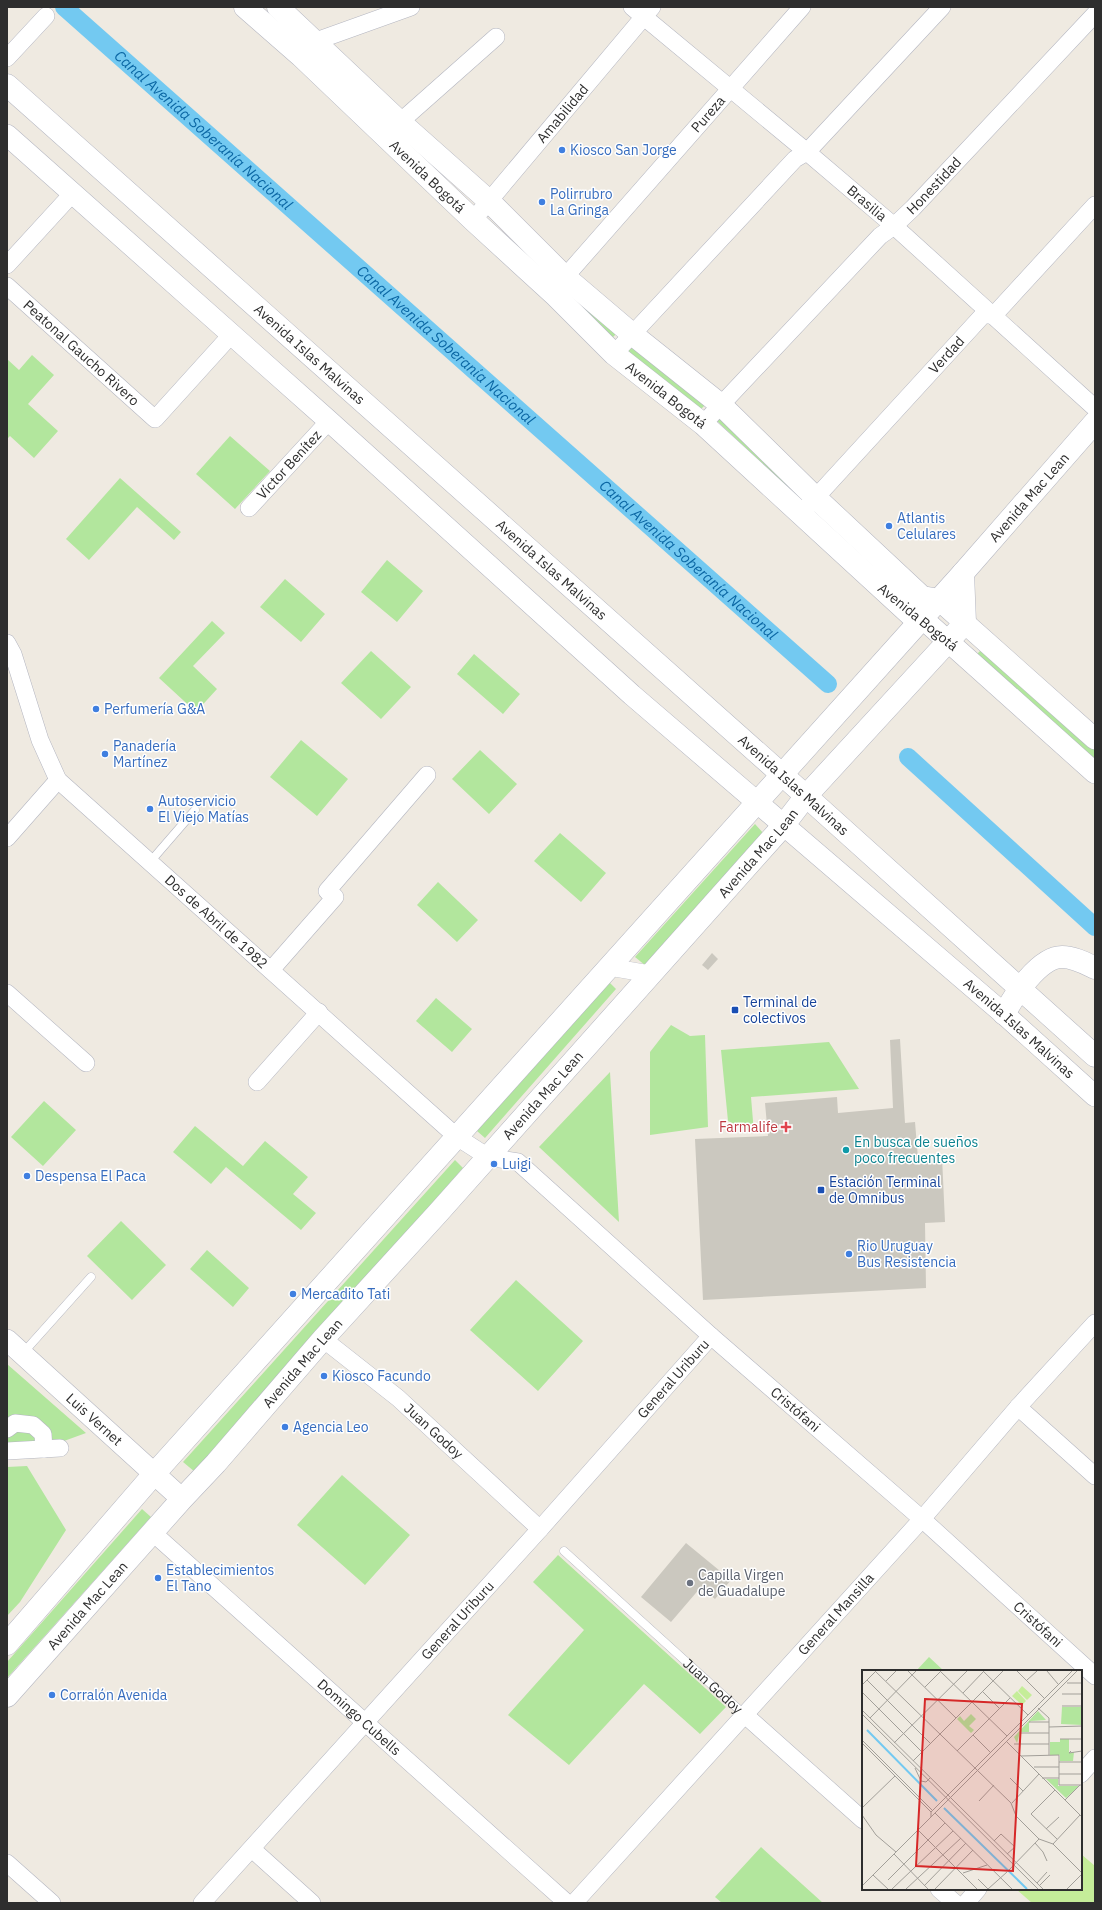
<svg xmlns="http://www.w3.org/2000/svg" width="1102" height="1910" font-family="'IBM Plex Sans',sans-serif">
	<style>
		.green { fill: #b2e69d }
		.pitch { fill: #c5ed99 }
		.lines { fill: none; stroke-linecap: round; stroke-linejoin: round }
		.canal { stroke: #73c9f1; stroke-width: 18 }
		.building { fill: #cbc8bf }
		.service-casing { stroke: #b4b6c1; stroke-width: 9 }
		.minor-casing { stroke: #b4b6c1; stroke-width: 18 }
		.tertiary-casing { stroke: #b4b6c1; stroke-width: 22 }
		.secondary-casing { stroke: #b4b6c1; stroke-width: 23 }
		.service { stroke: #fff; stroke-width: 8 }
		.minor { stroke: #fff; stroke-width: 17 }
		.tertiary { stroke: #fff; stroke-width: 21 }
		.secondary { stroke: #fff; stroke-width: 22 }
		.shop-dot { fill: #3f7fe0; stroke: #fff; stroke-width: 1.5 }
		.transit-dot { fill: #1a4fb4; stroke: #fff; stroke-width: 1.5 }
		.health-dot { fill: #e0444e; stroke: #fff; stroke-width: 1.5 }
		.culture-dot { fill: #0f9aa8; stroke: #fff; stroke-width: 1.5 }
		.worship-dot { fill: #6b7280; stroke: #fff; stroke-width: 1.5 }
		.labels { text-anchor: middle; stroke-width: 3; stroke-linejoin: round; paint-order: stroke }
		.street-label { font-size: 14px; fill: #2e2e2e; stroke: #fff }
		.shop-label { font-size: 14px; fill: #366cbe; stroke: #fff; text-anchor: start }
		.transit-label { font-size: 14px; fill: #164399; stroke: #fff; text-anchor: start }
		.health-label { font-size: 14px; fill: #be3a42; stroke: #fff; text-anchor: end }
		.culture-label { font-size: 14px; fill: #0d838f; stroke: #fff; text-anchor: start }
		.worship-label { font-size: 14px; fill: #5b616d; stroke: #fff; text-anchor: start }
		.water-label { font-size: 15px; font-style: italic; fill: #0b67a4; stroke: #fff }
		.inset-river { fill: none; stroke: #73c9f1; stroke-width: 2 }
		.inset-road { fill: none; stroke: #a29f99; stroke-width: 1 }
		.view { fill: #d62828; fill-opacity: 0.15; stroke: #d62828; stroke-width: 2 }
		.inset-edge { fill: none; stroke: #2e2e2e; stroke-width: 2 }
	</style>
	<rect width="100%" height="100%" fill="#efeae1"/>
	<path class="green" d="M570 289 618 332 612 338 565 295Z
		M632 344 706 404 701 409 626 351Z
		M32 355 54 375 28 404 58 431 34 458 10 436 7 439V359L19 370Z
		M721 414 806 494 801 500 715 419Z
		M230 436 270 471 235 509 196 474Z
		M120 478 181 532 174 540 137 507 89 560 66 539Z
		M387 560 423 591 397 622 361 592Z
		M285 579 325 614 301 642 260 607Z
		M212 621 225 633 193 666 217 689 196 712 159 678Z
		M983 648 1095 750V766L975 656Z
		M371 651 411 687 381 719 341 683Z
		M474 654 520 694 503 714 457 674Z
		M301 740 348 779 317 816 270 777Z
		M480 750 517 784 489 814 452 779Z
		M755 824 765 835 646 966 635 957Z
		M560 833 606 873 581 902 534 861Z
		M438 882 478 920 457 942 417 905Z
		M608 981 616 989 485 1138 477 1131Z
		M436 998 472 1029 452 1052 416 1021Z
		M671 1025 690 1036 705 1035 708 1127 650 1135V1052Z
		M829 1042 859 1089 751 1097 754 1133 728 1121 721 1050Z
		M610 1072 619 1222 539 1147Z
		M44 1101 76 1130 43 1166 11 1137Z
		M195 1126 243 1166 265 1141 308 1177 293 1194 316 1213 301 1230 226 1167 211 1184 173 1152Z
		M455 1160 463 1168 195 1472 183 1462Z
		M121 1221 166 1265 132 1300 87 1256Z
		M207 1250 249 1288 233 1307 190 1269Z
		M516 1280 583 1341 538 1391 470 1330Z
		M7 1364 86 1433 53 1445H7Z
		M27 1466 66 1530 20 1602 7 1616V1467Z
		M342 1475 410 1535 365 1585 297 1525Z
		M142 1509 151 1517 7 1678V1662Z
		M558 1555 726 1707 700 1734 644 1684 569 1765 508 1715 584 1630 533 1582Z
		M929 1657 944 1671H916Z
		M761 1847 823 1903H722L715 1897Z"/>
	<path class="pitch" d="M1081 1854 1095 1866V1903H1032L1016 1889H1081Z"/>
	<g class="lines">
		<g class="canal">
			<path id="s1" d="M64 7 828 684"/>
			<path d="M908 757 1095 927"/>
		</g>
	</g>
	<path class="building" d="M712 953 718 959 708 970 702 965Z
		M900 1039 905 1123 915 1122 918 1158 942 1157 945 1222 925 1223 926 1288 703 1300 695 1139 768 1136 765 1103 837 1097 838 1113 893 1108 890 1040Z
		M686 1543 731 1580 715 1599 701 1587 671 1622 641 1597Z"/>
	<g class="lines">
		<g class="service-casing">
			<g id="service">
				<path d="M150 862 195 810"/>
				<path d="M23 1353 91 1277"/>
				<path id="s2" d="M564 1551 745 1715"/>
			</g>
		</g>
		<g class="minor-casing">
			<g id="minor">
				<path id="s3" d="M632 7 807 152 894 226 1095 408"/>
				<path d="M308 49 316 41 411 7"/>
				<path d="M7 58 46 16"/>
				<path d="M400 122 496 37"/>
				<path id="s4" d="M473 220 652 7"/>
				<path d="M7 265 72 194"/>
				<path id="s5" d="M7 286 155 419 231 335"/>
				<path id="s6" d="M560 287 565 277 802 7"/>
				<path d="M614 354 795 159 807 152 942 7"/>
				<path id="s7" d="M703 424 880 236 894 226 913 208 1095 14"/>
				<path id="s8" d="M808 506 983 315H994L1095 205"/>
				<path id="s9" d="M249 508 329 421"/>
				<path id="s10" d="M7 643 13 654 40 740 58 780 457 1137 488 1157 518 1162 711 1336 922 1519 1095 1676"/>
				<path d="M7 838 58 780"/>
				<path d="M609 967 650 974"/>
				<path d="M271 970 335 897 327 891 427 775"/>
				<path d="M7 993 86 1063"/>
				<path d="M257 1082 319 1012"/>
				<path id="s11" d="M323 1339 398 1398 540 1529"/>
				<path d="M1018 1407 1095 1476"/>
				<path d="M7 1429 15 1423 33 1425 43 1434 44 1449"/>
				<path d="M7 1451 60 1448"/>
				<path id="s12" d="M152 1532 567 1903"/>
				<path d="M745 1715 863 1820"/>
				<path d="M1081 1774 1095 1758"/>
				<path d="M252 1849 312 1903"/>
				<path d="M7 1863 52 1903"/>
				<path d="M939 1889 955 1903"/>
				<path id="s13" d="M202 1903 540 1529 711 1336"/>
				<path id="s14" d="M574 1903 922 1519 1018 1407 1095 1323"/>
				<path d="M966 1903 978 1889"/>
			</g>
		</g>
		<g class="tertiary-casing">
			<g id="tertiary">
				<path id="s15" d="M7 135 329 421 632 695 1004 1014 1095 1096"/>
				<path d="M939 600 1095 739"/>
				<path d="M922 618 1095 773"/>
				<path id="s16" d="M7 1340 182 1499"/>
			</g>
		</g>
		<g class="secondary-casing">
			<g id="secondary">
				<path id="s17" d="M245 7 301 56 473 220 556 296 614 354 703 424 913 617 922 618"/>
				<path d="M278 7 400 122 489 201 565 277 632 334 721 405 816 498 922 597 939 600"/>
				<path id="s18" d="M7 85 806 796 1095 1056"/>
				<path d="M1004 1014C1014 996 1039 957 1062 957 1074 957 1085 963 1095 968"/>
				<path id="s19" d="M7 1644 154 1474 963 573 1095 422"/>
				<path id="s20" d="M7 1696 182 1499 216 1463 323 1339 438 1213 783 826 806 796 965 623 963 573"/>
			</g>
		</g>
		<use href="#service" class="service"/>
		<use href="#minor" class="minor"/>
		<use href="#tertiary" class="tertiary"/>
		<use href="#secondary" class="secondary"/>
	</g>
	<g class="shop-dot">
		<circle cx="562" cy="150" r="4"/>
		<circle cx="542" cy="202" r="4"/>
		<circle cx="889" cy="526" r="4"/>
		<circle cx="96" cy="709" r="4"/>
		<circle cx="105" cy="754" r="4"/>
		<circle cx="150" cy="809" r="4"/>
		<circle cx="494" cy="1164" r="4"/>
		<circle cx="27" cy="1176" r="4"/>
		<circle cx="849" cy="1254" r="4"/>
		<circle cx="293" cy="1294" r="4"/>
		<circle cx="324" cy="1376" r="4"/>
		<circle cx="285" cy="1427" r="4"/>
		<circle cx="158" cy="1578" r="4"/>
		<circle cx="52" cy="1695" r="4"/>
	</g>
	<g class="transit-dot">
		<rect x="731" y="1006" width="8" height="8" rx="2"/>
		<rect x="817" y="1186" width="8" height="8" rx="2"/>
	</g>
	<path class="health-dot" d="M784 1121h4v4h4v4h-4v4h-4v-4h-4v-4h4z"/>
	<circle class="culture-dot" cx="846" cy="1150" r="4"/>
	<circle class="worship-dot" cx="690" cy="1583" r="4"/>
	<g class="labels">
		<g class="street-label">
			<text dy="5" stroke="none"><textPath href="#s4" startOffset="139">Amabilidad</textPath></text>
			<text dy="5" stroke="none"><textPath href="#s6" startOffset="228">Pureza</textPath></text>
			<text dy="5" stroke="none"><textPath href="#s17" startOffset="249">Avenida Bogotá</textPath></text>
			<text dy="5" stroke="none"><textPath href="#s7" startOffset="332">Honestidad</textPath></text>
			<text dy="5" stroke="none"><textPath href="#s3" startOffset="306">Brasilia</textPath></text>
			<text dy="5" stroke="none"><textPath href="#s5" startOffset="100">Peatonal Gaucho Rivero</textPath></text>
			<text dy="5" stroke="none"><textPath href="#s18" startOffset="405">Avenida Islas Malvinas</textPath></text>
			<text dy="5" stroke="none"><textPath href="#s8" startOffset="205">Verdad</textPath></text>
			<text dy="5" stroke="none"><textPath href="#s17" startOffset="573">Avenida Bogotá</textPath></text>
			<text dy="5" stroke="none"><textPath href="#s9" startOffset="59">Víctor Benítez</textPath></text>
			<text dy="5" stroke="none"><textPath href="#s19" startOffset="1536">Avenida Mac Lean</textPath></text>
			<text dy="5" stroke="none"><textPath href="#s18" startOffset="729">Avenida Islas Malvinas</textPath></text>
			<text transform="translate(918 617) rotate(39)" y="5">Avenida Bogotá</text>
			<text dy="5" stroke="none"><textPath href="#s18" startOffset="1053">Avenida Islas Malvinas</textPath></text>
			<text dy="5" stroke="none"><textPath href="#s20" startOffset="1129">Avenida Mac Lean</textPath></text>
			<text dy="5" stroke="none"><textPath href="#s10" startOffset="359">Dos de Abril de 1982</textPath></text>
			<text dy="5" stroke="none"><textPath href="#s15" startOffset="1350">Avenida Islas Malvinas</textPath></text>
			<text dy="5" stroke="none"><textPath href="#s20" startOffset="805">Avenida Mac Lean</textPath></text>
			<text dy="5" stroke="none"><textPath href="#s20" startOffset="445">Avenida Mac Lean</textPath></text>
			<text dy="5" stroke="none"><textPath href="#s13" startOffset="705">General Uriburu</textPath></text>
			<text dy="5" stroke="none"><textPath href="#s10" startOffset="1121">Cristófani</textPath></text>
			<text dy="5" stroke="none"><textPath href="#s16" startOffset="118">Luis Vernet</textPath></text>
			<text dy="5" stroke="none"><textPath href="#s11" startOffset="144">Juan Godoy</textPath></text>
			<text dy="5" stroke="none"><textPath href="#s20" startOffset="121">Avenida Mac Lean</textPath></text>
			<text dy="5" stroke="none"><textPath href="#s14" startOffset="390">General Mansilla</textPath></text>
			<text dy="5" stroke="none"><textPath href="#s13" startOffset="381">General Uriburu</textPath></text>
			<text dy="5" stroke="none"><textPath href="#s10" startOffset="1445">Cristófani</textPath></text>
			<text dy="5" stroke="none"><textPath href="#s2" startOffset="201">Juan Godoy</textPath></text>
			<text dy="5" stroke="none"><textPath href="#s12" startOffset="278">Domingo Cubells</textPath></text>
		</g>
		<g class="shop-label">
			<text x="570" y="155">Kiosco San Jorge</text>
			<text x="550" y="199">Polirrubro<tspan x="550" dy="16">La Gringa</tspan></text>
			<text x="897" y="523">Atlantis<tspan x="897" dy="16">Celulares</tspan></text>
			<text x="104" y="714">Perfumería G&amp;A</text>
			<text x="113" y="751">Panadería<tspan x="113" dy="16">Martínez</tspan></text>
			<text x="158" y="806">Autoservicio<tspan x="158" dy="16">El Viejo Matías</tspan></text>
			<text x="502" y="1169">Luigi</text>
			<text x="35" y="1181">Despensa El Paca</text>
			<text x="857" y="1251">Rio Uruguay<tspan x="857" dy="16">Bus Resistencia</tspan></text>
			<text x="301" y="1299">Mercadito Tati</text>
			<text x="332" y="1381">Kiosco Facundo</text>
			<text x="293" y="1432">Agencia Leo</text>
			<text x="166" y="1575">Establecimientos<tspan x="166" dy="16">El Tano</tspan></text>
			<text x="60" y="1700">Corralón Avenida</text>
		</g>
		<g class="transit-label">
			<text x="743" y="1007">Terminal de<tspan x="743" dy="16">colectivos</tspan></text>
			<text x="829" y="1187">Estación Terminal<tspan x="829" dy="16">de Omnibus</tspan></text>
		</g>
		<g class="health-label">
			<text x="778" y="1132">Farmalife</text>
		</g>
		<g class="culture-label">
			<text x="854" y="1147">En busca de sueños<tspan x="854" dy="16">poco frecuentes</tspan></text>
		</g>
		<g class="worship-label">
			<text x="698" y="1580">Capilla Virgen<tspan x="698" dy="16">de Guadalupe</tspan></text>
		</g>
		<g class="water-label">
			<text dy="5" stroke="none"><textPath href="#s1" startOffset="186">Canal Avenida Soberanía Nacional</textPath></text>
			<text dy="5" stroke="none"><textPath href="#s1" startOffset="510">Canal Avenida Soberanía Nacional</textPath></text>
			<text dy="5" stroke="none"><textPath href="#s1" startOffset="834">Canal Avenida Soberanía Nacional</textPath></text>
		</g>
	</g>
	<g transform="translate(862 1670)">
		<rect width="220" height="220" fill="#efeae1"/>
		<path d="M200 37H220V55L199 54ZM176 41 184 50 169 51 167 53V62H158L155 73 152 67ZM109 44 114 49 107 56 112 60 109 63 95 49 98 46 102 51ZM198 69H207V83L212 82 211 91H198V85H188V72H198ZM184 109H196V116H217L204 128Z" fill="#b2e69d"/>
		<path d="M160 16 170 25 165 30 156 21ZM155 21 164 31 160 35 150 26Z" fill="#c5ed99"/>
		<path class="inset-river" d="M5 60 75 131M82 138 165 219"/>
		<path class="inset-road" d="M13 1 149 133 154 146 177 169 191 174 220 203M46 1 94 48M78 1 145 66M121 1 166 45M155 1 182 28M185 1 196 14M5 10 68 73M165 10 175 1M24 11 34 1M205 13H220M0 15 14 1M63 17 79 1M120 21 137 38M0 22 60 82M101 23 122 1M200 24H220M200 36H220M176 38 187 48V85M0 40 181 219M0 44 176 219M8 48 54 1M167 52H187M187 57 220 56M158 63H187M111 65 128 82M198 69H220M0 70 71 141M144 71 220 147M0 73 69 142M32 73 105 1M152 74H187M95 81 148 28M209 81 207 83 220 81M159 86 197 85V115H219M51 91 141 1M197 92H220M172 97H197M53 98 59 111 64 112 68 108M197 104H220M148 108 161 121M180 108H197M193 120 169 144 195 169M203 130 218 115M117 131 132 115M150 133 177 104M0 138 33 106M73 143 150 219M0 145 14 165 34 182M69 147V142L210 1M184 159 197 147M56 160 115 219M132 171 139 164 153 177 145 184M173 173 181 182 185 191M191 174 218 145M32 184 66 219M147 200 177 169M101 203 125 195M11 205 26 219M116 209 126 219M26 210 83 153M175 213 185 202M0 216 215 1M62 216 104 173M177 216 188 205M30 219 91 161M44 219 99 168M73 219 111 180M126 219 145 202M205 219 220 204"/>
		<path class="view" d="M63 29 160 34 151 201 54 196Z"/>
		<rect width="220" height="220" class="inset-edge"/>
	</g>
	<rect width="1102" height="1910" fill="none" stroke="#2e2e2e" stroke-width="16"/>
</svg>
